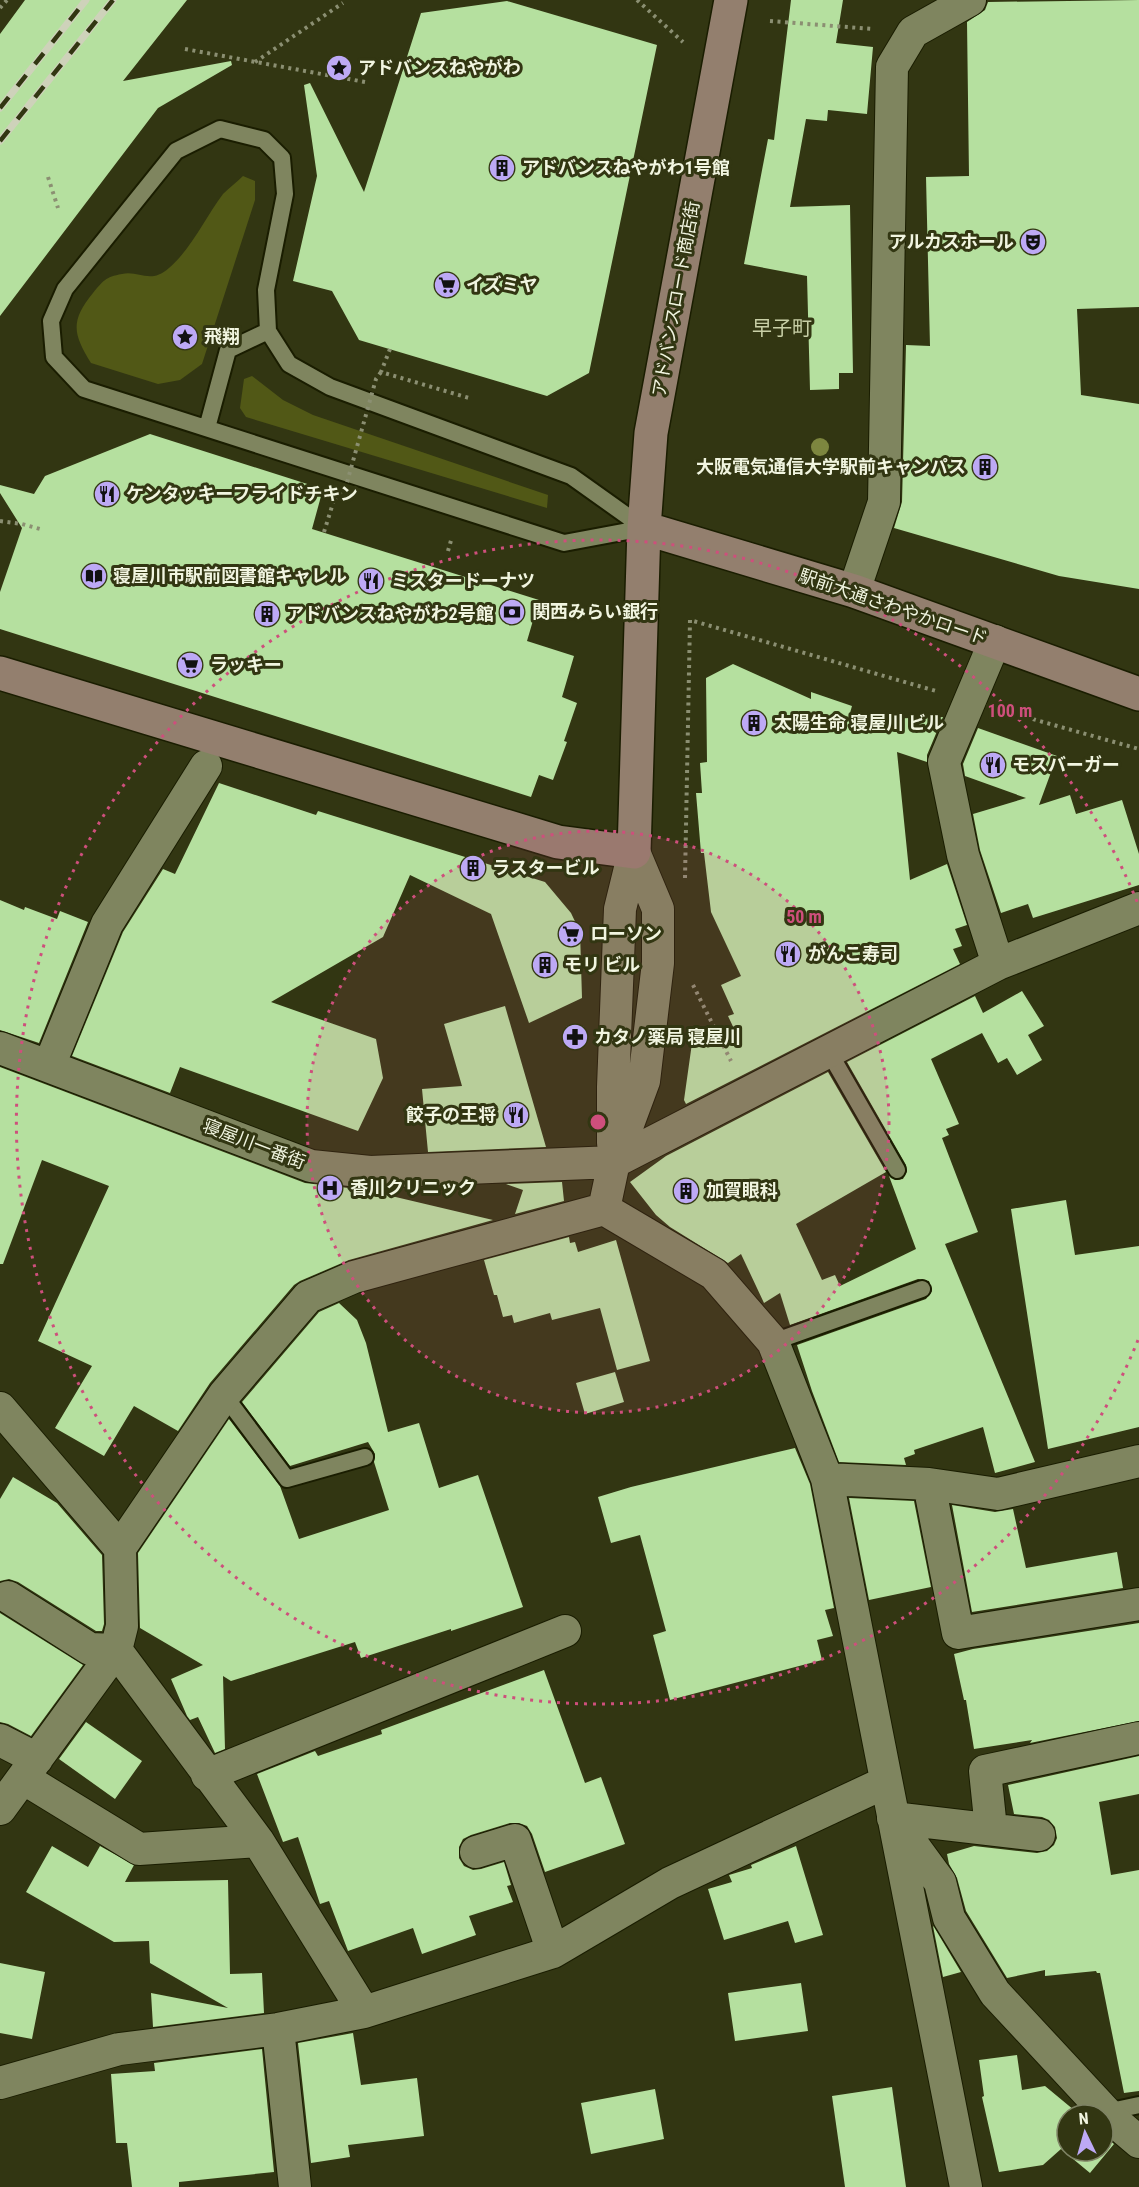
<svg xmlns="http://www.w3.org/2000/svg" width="1139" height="2187" font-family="'Roboto Condensed','Noto Sans JP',sans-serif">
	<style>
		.green { fill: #515816 }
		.building { fill: #b5e09f }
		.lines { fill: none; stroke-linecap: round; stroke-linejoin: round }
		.lane-casing { stroke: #1a1d00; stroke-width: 20 }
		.street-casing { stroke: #1a1d00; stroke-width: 34 }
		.secondary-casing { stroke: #1a1d00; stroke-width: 36 }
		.path { stroke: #8b8f72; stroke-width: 4; stroke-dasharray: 3 4.5; stroke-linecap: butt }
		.lane { stroke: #7f855f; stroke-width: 16 }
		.street { stroke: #7f855f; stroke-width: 32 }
		.secondary { stroke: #937f6e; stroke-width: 33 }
		.rail-casing { stroke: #ced2ba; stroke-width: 7 }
		.rail { stroke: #323612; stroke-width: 4.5; stroke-dasharray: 14; stroke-linecap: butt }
		.path-bridge { stroke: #8b8f72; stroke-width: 4; stroke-dasharray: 3 4.5; stroke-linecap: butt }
		.tree { fill: #7d863f }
		.ring { fill: none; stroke: #ce4f7c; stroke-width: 3; stroke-dasharray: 3 6 }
		.labels { text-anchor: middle; stroke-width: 6; stroke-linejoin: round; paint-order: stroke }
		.poi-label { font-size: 18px; font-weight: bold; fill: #f1f5e0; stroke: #323612; text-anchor: start }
		.street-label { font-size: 18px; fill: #f1f5e0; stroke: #323612 }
		.neighbourhood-label { font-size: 20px; fill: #c8cfa6; stroke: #323612 }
		.centre { fill: #ce4f7c; stroke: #323612; stroke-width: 3 }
		.ring-label { font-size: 18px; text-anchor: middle; font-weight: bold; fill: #ce4f7c; stroke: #323612; stroke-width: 6; stroke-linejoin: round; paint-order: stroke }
	</style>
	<rect width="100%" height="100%" fill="#323612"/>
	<path class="green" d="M243 176 255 181V200L202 364 180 380 158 384 91 363C73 334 70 321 93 293 103 281 105 277 122 274 139 270 150 285 169 268 192 248 205 218 223 194 229 188 237 182 243 176Z
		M252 376 283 400 313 415 548 495 547 508 246 417 240 408 244 379Z"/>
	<path class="building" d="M25 0H187L123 81 231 61 232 65 158 108 0 316V34Z
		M791 0H843L836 43 873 47 867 114 828 110 827 121 806 119 790 207 850 205 853 373H839V389L810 390 807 276 744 264 768 139 774 140Z
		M1139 0V307L1077 309 1081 395 1139 404V589L1059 576 894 528 902 502 906 345 930 346 926 177 969 176 967 22 985 10 988 2Z
		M507 1 657 45 589 373 547 396 359 340 332 291 293 281 317 176 304 85 310 83 364 192 421 13Z
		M150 434 323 489 312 529 539 600 527 641 574 656 562 697 577 703 564 741 567 742 553 780 539 775 531 797 0 629V592L22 528 0 493V485L34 494 45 476Z
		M733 664 811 699V692L852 706 848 720 943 717 927 755V762L897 752 910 880 947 864 967 925 955 929 962 946 953 949 960 964 686 1104 684 1100 693 1036 737 1035 728 1016 734 1014 721 985 741 976 711 912 704 853H701L696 793H702L700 763 707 762 706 678Z
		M978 728 1057 756 1039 805 1070 795 1076 814 1122 800 1139 854V885L1033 918 1028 904 1001 913 980 850 973 814 1026 798 965 776 963 764Z
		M219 783 316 815 318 811 545 882 571 913 580 932 582 998 529 1023 491 914 410 875 383 937 271 1002 376 1039 383 1078 358 1131 180 1067 170 1093 72 1056 123 932 163 869 175 874Z
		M0 900 24 910 25 907 57 919 60 911 88 922 39 1043 0 1030Z
		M1022 991 1044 1026 1028 1035 1042 1060 1017 1075 1007 1058 998 1063 982 1033 931 1059 959 1124 946 1129 949 1135 942 1138 978 1232 945 1244 1035 1462 995 1473 983 1427 914 1450 915 1454 904 1458 906 1465 839 1462 812 1391 797 1345 926 1299 932 1291 929 1281 918 1279 790 1325 780 1293 764 1303 741 1254 728 1263 670 1227 656 1215 630 1182 666 1156 828 1072 886 1172 796 1224 822 1280 835 1275 840 1286 916 1249 889 1176 896 1180 903 1179 907 1171 906 1165 847 1062 975 996 983 1013Z
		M505 1006 546 1147 428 1152 422 1089 462 1086 444 1024Z
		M0 1067 305 1183 366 1190 493 1220 349 1260 300 1281 294 1285 210 1383 178 1431 134 1406 104 1456 55 1428 92 1366 38 1341 109 1186 42 1160 3 1264H0Z
		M562 1182 564 1201 515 1214 523 1190 506 1184Z
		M1066 1200 1075 1255 1139 1246V1427L1048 1449 1011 1209Z
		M569 1237 570 1243 575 1242 578 1252 616 1240 650 1361 617 1370 600 1308 552 1320 550 1313 514 1323 512 1315 503 1317 497 1295H494L484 1260Z
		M339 1303 357 1320 366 1343 388 1432 419 1423 439 1488 478 1475 523 1607 451 1631V1629L361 1658 355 1642 231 1681 223 1676 225 1749 215 1753 198 1717 190 1720 187 1716 171 1679 203 1665 140 1628 138 1553 229 1419 280 1486 299 1539 389 1510 374 1462 375 1454 368 1442 290 1466 242 1402 319 1312Z
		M615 1372 624 1402 585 1414 576 1383Z
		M795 1448 810 1484 834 1608 825 1610 833 1636 817 1640 822 1660 670 1700 653 1635 666 1631 640 1535 611 1543 598 1497 631 1487Z
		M13 1477 57 1503 102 1555 104 1624 102 1631H96L18 1582 9 1579 0 1581V1499Z
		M849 1498 914 1501 931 1587 869 1600Z
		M952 1505 995 1512 1013 1509 1026 1568 1117 1552 1123 1588 972 1612Z
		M0 1613 83 1665 31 1736 8 1724 0 1722Z
		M1139 1623V1721L1030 1743 1032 1740 974 1749 966 1700H964L954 1654 973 1649Z
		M544 1670 585 1783 601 1777 625 1844 545 1872 532 1834 527 1826 519 1823H510L471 1835 463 1839 459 1847V1858L464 1866 473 1870 481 1869 504 1862 511 1885 507 1886 513 1902 469 1916 476 1935 422 1954 413 1928 348 1951 329 1901 320 1904 298 1837 283 1842 257 1774 315 1751 318 1756 382 1734 381 1730Z
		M86 1722 142 1761 115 1799 59 1759Z
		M1139 1756V1794L1099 1802 1111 1875 1139 1870V2091L1124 2093 1100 1973H1097L1096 1971 1045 1976V1970L1007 1978 966 1911 957 1878 949 1864 947 1854 974 1846 1037 1853 1047 1851 1054 1845 1057 1838 1055 1827 1049 1820 1042 1817 1014 1814 1008 1785Z
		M52 1846 88 1867 100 1846 134 1865 125 1882 228 1880 230 1974 262 1973 264 2013 153 2027 151 1993 228 2008 150 1963 149 1941 114 1942 26 1892Z
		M796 1846 823 1935 795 1943 788 1921 724 1940 708 1889 732 1882 729 1875 752 1868 751 1865Z
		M933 1926 934 1927 961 1972 943 1977Z
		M0 1963 45 1972 32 2039 0 2033Z
		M801 1983 808 2031 735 2041 728 1993Z
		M353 2033 361 2085 417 2078 424 2136 348 2145 350 2157 311 2163 298 2043Z
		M262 2049 274 2172 179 2182V2187H132L127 2143H116L111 2074 155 2071 154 2063Z
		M1017 2055 1022 2090 1045 2086 1080 2115H1067V2151H1103V2135L1114 2144 1090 2173 1061 2149 1043 2165 999 2172 982 2097 984 2096 979 2060Z
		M892 2087 906 2187H845L832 2096Z
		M655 2089 664 2139 591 2154 581 2103Z"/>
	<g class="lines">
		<g class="lane-casing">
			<path id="lane" d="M220 129 264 140 282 158 285 194 266 290 268 331 289 364 330 387 571 476 644 528 564 543 84 389 54 357 51 321 65 289 176 151Z
				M207 428 228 350 268 331
				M829 1052 897 1170
				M773 1342 922 1289
				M224 1395 287 1479 365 1457
				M1106 2112 1139 2105"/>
		</g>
		<g class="street-casing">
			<path id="street" d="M854 591 884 502 892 67 913 32 970 0
				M995 641 944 762 963 855 998 964
				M634 852 658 909V963L644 1081 614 1162 604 1209 714 1274 773 1342 827 1479 966 2187
				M0 1048 311 1166 370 1172 614 1162 998 964 1139 908
				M49 1066 107 924 206 766
				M613 1143V1087L620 909 634 852
				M0 1408 120 1548
				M827 1479 929 1484 998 1494 1139 1461
				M929 1484 958 1633 1139 1604
				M8 1597 90 1649 116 1650 258 1841 364 2012
				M0 1740 37 1759
				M207 1775 565 1631
				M23 1778 139 1849 258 1841
				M0 1809 116 1650 122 1626 120 1548 224 1395 308 1297 354 1277 604 1209
				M893 1818 1039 1835
				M899 1826 940 1882 949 1918 995 1993 1113 2120 1139 2142
				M991 1829 985 1771 1139 1738
				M476 1852 515 1840 553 1952
				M278 2029 295 2187
				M0 2083 119 2049 278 2029 364 2012 553 1952 670 1883 886 1782"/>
		</g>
		<g class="secondary-casing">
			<path id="secondary" d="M644 528 854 591 1139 694
				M0 673 558 842 634 852 644 528 651 433 731 0"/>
		</g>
		<path class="path" d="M637 0 683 42
			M0 8 7 0
			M770 21 873 29
			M185 49 365 82
			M255 62 343 3
			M48 177 58 208
			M390 349 381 372 469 398
			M0 521 22 524 40 529
			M324 532 334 500 336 501
			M448 551 452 537
			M1004 711 1139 749
			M685 878 690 620 936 691
			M693 985 731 1061"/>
		<use href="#lane" class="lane"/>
		<use href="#street" class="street"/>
		<use href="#secondary" class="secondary"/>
		<g class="rail-casing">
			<path id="rail" d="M0 108 86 0
				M0 141 113 0"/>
		</g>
		<use href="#rail" class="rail"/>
		<path class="path-bridge" d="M334 500 346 486 376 379 381 372"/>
	</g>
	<circle class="tree" cx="820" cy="447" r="9"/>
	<circle cx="598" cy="1122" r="291" fill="#ce4f7c" fill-opacity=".12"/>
	<g class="ring">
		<circle cx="598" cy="1122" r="291"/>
		<path d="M1138 1340A582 582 0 1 1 1138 904"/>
	</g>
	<defs>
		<g id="sight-disc" transform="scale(1.35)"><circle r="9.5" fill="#bda9f5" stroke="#323612"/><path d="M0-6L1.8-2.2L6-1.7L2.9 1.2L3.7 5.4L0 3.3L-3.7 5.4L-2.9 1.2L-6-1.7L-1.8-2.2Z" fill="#111"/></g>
		<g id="building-disc" transform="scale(1.35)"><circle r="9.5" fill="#bda9f5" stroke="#323612"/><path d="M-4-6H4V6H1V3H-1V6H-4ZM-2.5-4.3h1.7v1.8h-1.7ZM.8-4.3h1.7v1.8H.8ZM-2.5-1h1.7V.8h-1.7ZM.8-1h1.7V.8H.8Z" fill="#111"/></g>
		<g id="theatre-disc" transform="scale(1.35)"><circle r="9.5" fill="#bda9f5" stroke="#323612"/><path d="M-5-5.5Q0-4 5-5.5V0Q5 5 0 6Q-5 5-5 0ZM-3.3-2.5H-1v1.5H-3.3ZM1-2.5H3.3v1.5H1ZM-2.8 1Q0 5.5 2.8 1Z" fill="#111"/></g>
		<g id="supermarket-disc" transform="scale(1.35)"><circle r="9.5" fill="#bda9f5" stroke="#323612"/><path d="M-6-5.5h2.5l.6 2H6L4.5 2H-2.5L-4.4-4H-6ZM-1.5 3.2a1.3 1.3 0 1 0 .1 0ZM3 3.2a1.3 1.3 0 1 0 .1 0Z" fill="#111"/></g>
		<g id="restaurant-disc" transform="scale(1.35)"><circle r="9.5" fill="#bda9f5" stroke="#323612"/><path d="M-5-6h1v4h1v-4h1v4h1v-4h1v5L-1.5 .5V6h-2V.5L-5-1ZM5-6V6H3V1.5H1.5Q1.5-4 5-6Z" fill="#111"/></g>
		<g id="library-disc" transform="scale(1.35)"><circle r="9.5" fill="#bda9f5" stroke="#323612"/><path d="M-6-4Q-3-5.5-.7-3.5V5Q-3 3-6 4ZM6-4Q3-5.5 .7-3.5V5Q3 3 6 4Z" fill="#111"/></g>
		<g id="bank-disc" transform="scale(1.35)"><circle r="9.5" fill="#bda9f5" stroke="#323612"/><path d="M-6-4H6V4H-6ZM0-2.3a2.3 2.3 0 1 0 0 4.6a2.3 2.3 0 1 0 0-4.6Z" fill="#111"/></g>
		<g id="pharmacy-disc" transform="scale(1.35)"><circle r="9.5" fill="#bda9f5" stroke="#323612"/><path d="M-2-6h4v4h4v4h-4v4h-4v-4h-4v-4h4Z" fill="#111"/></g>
		<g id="hospital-disc" transform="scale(1.35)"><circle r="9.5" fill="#bda9f5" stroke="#323612"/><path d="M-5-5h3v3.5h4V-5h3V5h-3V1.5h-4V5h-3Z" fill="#111"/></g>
	</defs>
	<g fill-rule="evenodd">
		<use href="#sight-disc" x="339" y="68"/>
		<use href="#building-disc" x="502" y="168"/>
		<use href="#theatre-disc" x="1033" y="242"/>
		<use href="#supermarket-disc" x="447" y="285"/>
		<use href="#sight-disc" x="185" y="337"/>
		<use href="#building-disc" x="985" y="467"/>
		<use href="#restaurant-disc" x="107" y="494"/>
		<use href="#library-disc" x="94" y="576"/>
		<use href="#restaurant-disc" x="371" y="581"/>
		<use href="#bank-disc" x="512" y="612"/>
		<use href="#building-disc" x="267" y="614"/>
		<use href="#supermarket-disc" x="190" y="665"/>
		<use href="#building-disc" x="754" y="723"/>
		<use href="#restaurant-disc" x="993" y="765"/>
		<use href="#building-disc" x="473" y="868"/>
		<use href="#supermarket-disc" x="571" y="934"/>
		<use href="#restaurant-disc" x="788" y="954"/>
		<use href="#building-disc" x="545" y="965"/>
		<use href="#pharmacy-disc" x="575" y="1037"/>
		<use href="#restaurant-disc" x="516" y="1115"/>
		<use href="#hospital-disc" x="330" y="1188"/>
		<use href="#building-disc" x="686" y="1191"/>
	</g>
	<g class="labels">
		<g class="poi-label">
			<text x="358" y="74">アドバンスねやがわ</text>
			<text x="522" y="174">アドバンスねやがわ1号館</text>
			<text x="1014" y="248" text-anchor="end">アルカスホール</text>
			<text x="466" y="291">イズミヤ</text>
			<text x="204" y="343">飛翔</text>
			<text x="966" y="473" text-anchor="end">大阪電気通信大学駅前キャンパス</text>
			<text x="126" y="500">ケンタッキーフライドチキン</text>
			<text x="113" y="582">寝屋川市駅前図書館キャレル</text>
			<text x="391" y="587">ミスタードーナツ</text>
			<text x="532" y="618">関西みらい銀行</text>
			<text x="286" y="620">アドバンスねやがわ2号館</text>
			<text x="210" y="671">ラッキー</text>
			<text x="774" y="729">太陽生命 寝屋川 ビル</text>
			<text x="1012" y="771">モスバーガー</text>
			<text x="492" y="874">ラスタービル</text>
			<text x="590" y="940">ローソン</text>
			<text x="808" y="960">がんこ寿司</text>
			<text x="564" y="971">モリ ビル</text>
			<text x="594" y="1043">カタノ薬局 寝屋川</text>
			<text x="496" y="1121" text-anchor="end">餃子の王将</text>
			<text x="350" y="1194">香川クリニック</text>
			<text x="706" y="1197">加賀眼科</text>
		</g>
		<g class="street-label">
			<text transform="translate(676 299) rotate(-80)" y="6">アドバンスロード商店街</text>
			<text transform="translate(893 607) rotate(19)" y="6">駅前大通さわやかロード</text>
			<text transform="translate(254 1144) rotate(21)" y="6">寝屋川一番街</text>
		</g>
		<g class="neighbourhood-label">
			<text x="782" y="335">早子町</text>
		</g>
	</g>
	<circle cx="598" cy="1122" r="9" class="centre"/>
	<g class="ring-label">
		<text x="1010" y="717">100 m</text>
		<text x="804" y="923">50 m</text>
	</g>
	<g transform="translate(1085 2133) rotate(355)"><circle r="28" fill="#323612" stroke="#7e8264" stroke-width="1.5"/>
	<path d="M0-4.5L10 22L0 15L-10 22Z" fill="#bda9f5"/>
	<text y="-9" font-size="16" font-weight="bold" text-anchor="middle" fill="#f1f5e0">N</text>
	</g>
</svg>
